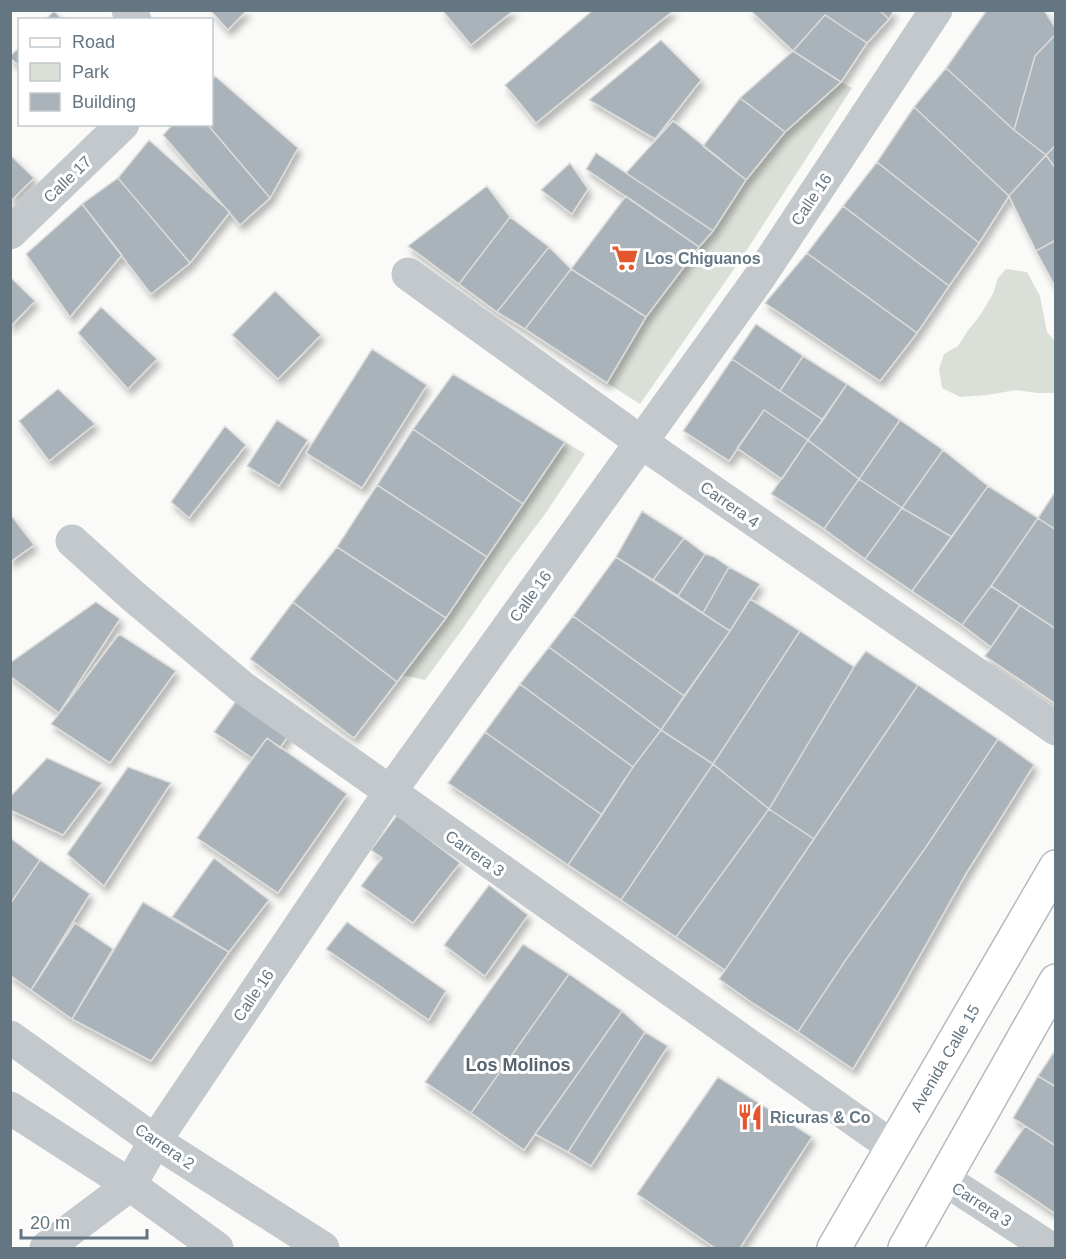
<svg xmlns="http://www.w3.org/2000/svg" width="1066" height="1259" font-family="Arial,sans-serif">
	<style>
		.green { fill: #dadfd7 }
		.building { fill: #aab3b9; stroke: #dcdcda; stroke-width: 1.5; filter: url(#shadow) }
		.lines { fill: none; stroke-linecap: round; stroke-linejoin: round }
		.major-casing { stroke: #b5babe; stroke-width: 36 }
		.minor { stroke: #c3c8cc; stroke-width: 33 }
		.major { stroke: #fff; stroke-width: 33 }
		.labels { text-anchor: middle; stroke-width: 6; stroke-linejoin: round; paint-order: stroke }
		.street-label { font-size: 16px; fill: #657683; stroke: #fff }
		.poi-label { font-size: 16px; font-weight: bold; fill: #657683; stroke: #fff; text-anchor: start }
		.neighbourhood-label { font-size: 18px; font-weight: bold; fill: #57646e; stroke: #fff }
	</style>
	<defs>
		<filter id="shadow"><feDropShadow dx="3.5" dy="6" stdDeviation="3" flood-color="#0004"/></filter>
	</defs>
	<rect width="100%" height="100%" fill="#fafaf8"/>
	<path class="green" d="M841 82 852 88 739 262 640 404 607 383 646 317 699 247 746 180 785 132Z
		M1006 269 1027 272 1040 296 1047 332 1055 341V393H1037L1016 390 987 395 960 397 942 388 939 369 944 354 958 346 969 329 979 317 993 294 998 278Z
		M565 442 585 454 545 514 506 566 464 627 425 680 402 675 446 618Z"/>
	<path class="building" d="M210 10H247L228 30Z
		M442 10H514L471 45Z
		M593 10H674L536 123 505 85Z
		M750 10H879L889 19 867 43 825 15 793 51Z
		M879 10H894L889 19Z
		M987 10H1044L1056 29V34L1035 56 1014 130 946 68Z
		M54 11 63 20H45Z
		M825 15 867 43 841 82 793 51Z
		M1056 34V145L1046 155 1014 130 1035 56Z
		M661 40 701 80 655 139 589 100Z
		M20 47V66L10 58V56Z
		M793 51 841 82 785 132 740 98Z
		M946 68 1014 130 1046 155 1009 196 914 107Z
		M215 76 298 148 270 198 207 124H212V80Z
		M740 98 785 132 746 180 703 146Z
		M914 107 1009 196 979 243 877 162Z
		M673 121 746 180 713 231 626 173Z
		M173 124H207L270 198 240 225 163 135Z
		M149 140 230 212 190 263 118 178Z
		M1056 145V169L1046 155Z
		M596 153 713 231 699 247 586 169Z
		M10 155 34 178 10 202Z
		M1046 155 1056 169V240L1036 251 1009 196Z
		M877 162 979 243 949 286 843 206Z
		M570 163 588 189 572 214 541 190Z
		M118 178 190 263 151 294 82 204Z
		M487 186 510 217 459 284 408 246Z
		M626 196 699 247 646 317 571 269Z
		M82 204 122 255 70 317 26 254Z
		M843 206 949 286 917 333 807 253Z
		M510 217 549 247 497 312 459 284Z
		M1056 240V288L1036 251Z
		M549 247 571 269 525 329 497 312Z
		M807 253 917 333 880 381 765 303Z
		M571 269 646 317 607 383 525 329Z
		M10 277 35 301 10 327Z
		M275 291 321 335 278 379 232 335Z
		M101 307 157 359 128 389 78 333Z
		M756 324 803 356 780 391 732 359Z
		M372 349 427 385 362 488 306 453Z
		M803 356 847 384 823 420 780 391Z
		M732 359 823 420 808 440 764 410 729 461 683 431Z
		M453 374 565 442 523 504 413 429Z
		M847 384 900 420 859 479 808 440Z
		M58 389 95 424 49 461 19 421Z
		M764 410 808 440 782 479 737 448Z
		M277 420 308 440 279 486 247 466Z
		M900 420 943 450 902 508 859 479Z
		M225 426 246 445 189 518 171 502Z
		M413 429 523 504 487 557 377 485Z
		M808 440 859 479 824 529 771 494Z
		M943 450 988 486 952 537 902 508Z
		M859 479 902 508 865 559 824 529Z
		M377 485 487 557 446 618 337 547Z
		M988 486 1038 518 991 586 962 625 912 591Z
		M1055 492H1056V530L1038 518Z
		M902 508 952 537 912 591 865 559Z
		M642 511 684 538 653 580 616 557Z
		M10 514 34 545 10 562Z
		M1038 518 1056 530V629L991 586Z
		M684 538 705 554 678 596 653 580Z
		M337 547 446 618 397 682 293 602Z
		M705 554 714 557 729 567 703 613 678 596Z
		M616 557 730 631 684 696 573 616Z
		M729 567 760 584 730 631 703 613Z
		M991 586 1020 605 991 647 962 625Z
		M750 599 800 631 713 764 661 730 730 631Z
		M96 602 120 619 59 713 10 676V663Z
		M293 602 397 682 354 738 250 659Z
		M1020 605 1056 629V704L985 656Z
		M573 616 684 696 661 730 549 647Z
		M800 631 854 667 769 809 713 764Z
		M119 634 176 671 110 763 51 724Z
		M549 647 661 730 633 767 520 684Z
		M866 651 918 685 814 839 769 809 854 667Z
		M520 684 633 767 602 815 485 732Z
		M918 685 998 739 926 847 845 961 798 1032 754 1004 719 979Z
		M241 694 292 730 280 748 267 738 252 758 214 732Z
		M661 730 713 764 621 900 568 865 633 767Z
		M485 732 602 815 568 865 448 783Z
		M267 738 347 794 278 893 197 838Z
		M998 739 1034 765 967 872 898 994 853 1069 798 1032 845 961 926 847Z
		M47 758 102 783 63 835 10 810V797Z
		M713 764 769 809 676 937 621 900Z
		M128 767 171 783 104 886 67 854Z
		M769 809 814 839 725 970 676 937Z
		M397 815 460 863 413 923 361 886 382 858 371 850Z
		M10 838 40 860 10 904Z
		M214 858 269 900 229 952 172 917Z
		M40 860 90 894 31 990 10 975V904Z
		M489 885 528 915 485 976 444 945Z
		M143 902 229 952 151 1061 72 1019Z
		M347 922 446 991 429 1020 326 949Z
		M75 923 113 949 72 1019 31 990Z
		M523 944 569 974 471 1113 425 1082Z
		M569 974 622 1011 524 1150 471 1113Z
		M622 1011 645 1032 568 1152 535 1134Z
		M645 1032 668 1046 591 1166 568 1152Z
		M1056 1049V1087L1038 1076Z
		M1038 1076 1056 1087V1146L1013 1118Z
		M718 1077 812 1137 740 1248H715L637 1194Z
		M1025 1126 1056 1146V1214L994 1172Z"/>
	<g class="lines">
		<g class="major-casing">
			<g id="major">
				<path id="s1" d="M834 1248 1056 867"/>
				<path d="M905 1248 1056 981"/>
			</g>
		</g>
		<path class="minor" d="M128 10 135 20
			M10 233 123 124
			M408 274 641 442 1056 729
			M72 541 133 596 242 687 893 1147
			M10 1037 155 1141 323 1248
			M10 1108 130 1185 217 1248
			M944 1179 1050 1248
			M46 1248 130 1185 155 1141 390 792 759 278 936 10"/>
		<use href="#major" class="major"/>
	</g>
	<defs>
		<g id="supermarket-bare" transform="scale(2.07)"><path d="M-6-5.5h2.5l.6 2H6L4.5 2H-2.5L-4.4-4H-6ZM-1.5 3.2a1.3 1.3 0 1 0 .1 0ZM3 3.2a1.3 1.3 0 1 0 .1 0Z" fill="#e4572e" stroke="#fff" stroke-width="2.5" paint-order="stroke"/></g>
		<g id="restaurant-bare" transform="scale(2.07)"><path d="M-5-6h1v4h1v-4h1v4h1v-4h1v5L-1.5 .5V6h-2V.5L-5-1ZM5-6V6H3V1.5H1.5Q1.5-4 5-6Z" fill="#e4572e" stroke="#fff" stroke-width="2.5" paint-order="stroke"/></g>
	</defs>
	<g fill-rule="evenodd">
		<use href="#supermarket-bare" x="625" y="258"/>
		<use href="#restaurant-bare" x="750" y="1117"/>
	</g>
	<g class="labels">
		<g class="street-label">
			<text transform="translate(67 179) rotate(-44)" y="6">Calle 17</text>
			<text transform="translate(811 199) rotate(-56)" y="6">Calle 16</text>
			<text transform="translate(730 504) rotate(35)" y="6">Carrera 4</text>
			<text transform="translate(530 596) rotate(-54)" y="6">Calle 16</text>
			<text transform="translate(475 853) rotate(35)" y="6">Carrera 3</text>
			<text transform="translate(253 995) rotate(-56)" y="6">Calle 16</text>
			<text dy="6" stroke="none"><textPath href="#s1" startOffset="220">Avenida Calle 15</textPath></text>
			<text transform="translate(165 1146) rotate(34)" y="6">Carrera 2</text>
			<text transform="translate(982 1204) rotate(33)" y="6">Carrera 3</text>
		</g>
		<g class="poi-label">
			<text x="645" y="264">Los Chiguanos</text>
			<text x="770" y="1123">Ricuras &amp; Co</text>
		</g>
		<g class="neighbourhood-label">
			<text x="518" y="1071">Los Molinos</text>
		</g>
	</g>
	<rect width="1066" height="1259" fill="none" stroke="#657683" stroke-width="24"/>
	<rect x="18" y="18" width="195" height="108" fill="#ffffff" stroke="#c1c8cd" stroke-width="1.5"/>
	<rect x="30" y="38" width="30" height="9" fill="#ffffff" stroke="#c1c8cd" stroke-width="1.5"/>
	<text x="72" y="48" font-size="18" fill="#657683">Road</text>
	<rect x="30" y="63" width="30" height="18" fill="#dadfd7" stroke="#c1c8cd" stroke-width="1.5"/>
	<text x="72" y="78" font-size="18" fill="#657683">Park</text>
	<rect x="30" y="93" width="30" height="18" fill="#aab3b9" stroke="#c1c8cd" stroke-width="1.5"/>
	<text x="72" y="108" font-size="18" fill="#657683">Building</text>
	<path d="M21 1229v9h126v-9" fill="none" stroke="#657683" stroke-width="3"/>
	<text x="30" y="1229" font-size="18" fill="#657683" stroke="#ffffff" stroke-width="4.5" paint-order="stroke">20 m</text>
</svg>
